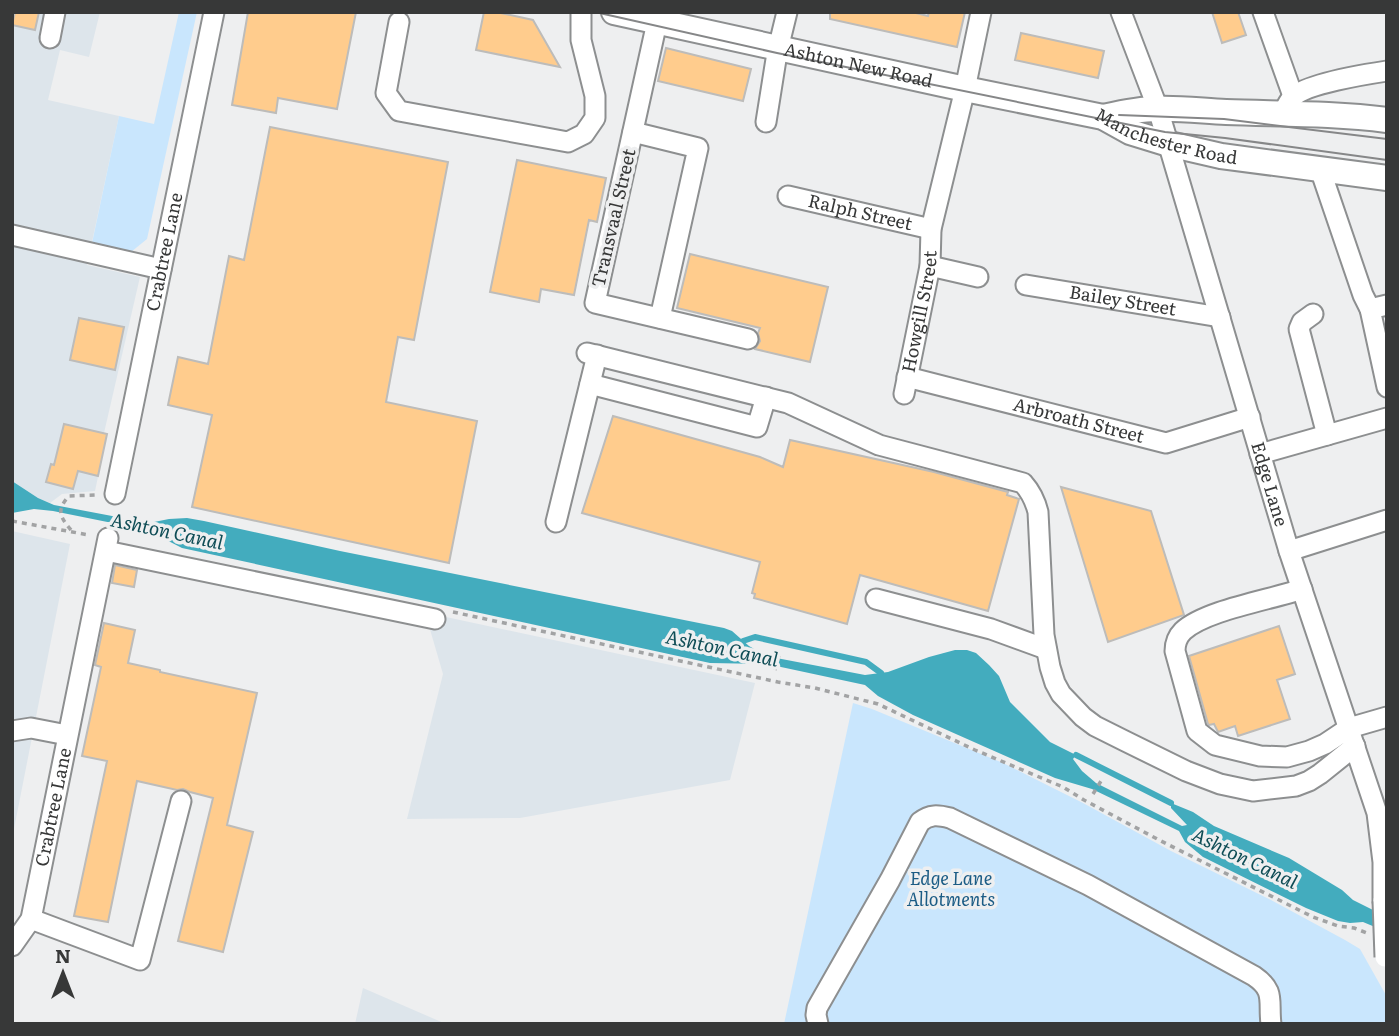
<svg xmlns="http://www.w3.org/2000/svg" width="1399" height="1036" font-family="Literata,serif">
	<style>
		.built { fill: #dde5eb }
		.green { fill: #c9e6fd }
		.water { fill: #43acbe }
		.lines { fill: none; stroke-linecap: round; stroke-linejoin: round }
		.stream { stroke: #43acbe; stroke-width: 6 }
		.building { fill: #ffcc8d; stroke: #bdbcba; stroke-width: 2 }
		.minor-casing { stroke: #8d8f90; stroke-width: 23 }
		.major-casing { stroke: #8d8f90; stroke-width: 28 }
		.path { stroke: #a2a3a4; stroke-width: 3.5; stroke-dasharray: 5 5; stroke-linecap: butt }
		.minor { stroke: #fff; stroke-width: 19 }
		.major { stroke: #fff; stroke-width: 24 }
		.tram { stroke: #868788; stroke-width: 2 }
		.minor-bridge-casing { stroke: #8d8f90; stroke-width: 23; stroke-linecap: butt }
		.minor-bridge { stroke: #fff; stroke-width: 19 }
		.labels { text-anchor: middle; stroke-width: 7; stroke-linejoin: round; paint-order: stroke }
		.street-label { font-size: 18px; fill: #373838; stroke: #eeeff0 }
		.park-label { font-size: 18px; font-style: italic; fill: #1c5c85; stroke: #eeeff0 }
		.water-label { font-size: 19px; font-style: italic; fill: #0f4d56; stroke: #eeeff0 }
	</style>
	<rect width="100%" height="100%" fill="#eeeff0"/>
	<path class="built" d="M12 12H100L89 57 60 50 48 100 119 116 87 265 140 277 104 433 107 434 95 491 62 494 50 503 38 498 12 481Z
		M12 531 70 544 12 839Z
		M446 617 755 683 730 780 520 818 407 819 443 674 429 626Z
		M363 988 446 1024H355Z"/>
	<path class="green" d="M179 12H197L147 239 131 252 92 243 119 116 154 124Z
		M853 703 872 709 1003 763 1083 803 1171 851 1271 900 1345 940 1360 949 1387 997V1024H784Z"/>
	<path class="water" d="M12 481 38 498 54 505 149 523 169 519 187 518 204 521 340 551 724 628 732 631 749 646 766 656 865 675 888 672 929 657 955 650H967L976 653 989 665 999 676 1010 702 1050 742 1076 755 1073 759 1082 771 1096 783 1182 826 1187 825 1171 808V803L1193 812 1214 826 1289 858 1342 890 1353 900 1387 917V932L1363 922 1350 923 1338 921 1306 908 1203 857 1185 842 1179 831 1092 789 1055 778 913 715 878 696 865 685 767 664 710 663 182 548 147 530 53 511 34 509 12 513Z"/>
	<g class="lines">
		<path class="stream" d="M743 641 755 637 866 662 881 673
			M1076 755 1171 803"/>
	</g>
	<path class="building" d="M15 12H39L35 30 12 25Z
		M248 12H356L337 109 278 98 276 113 232 105Z
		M484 12H496L533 20 560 67 476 50Z
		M830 12H912L928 16 929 12H965L957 47 830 19Z
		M1212 12H1238L1246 35 1222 43Z
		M1021 33 1104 51 1098 78 1015 60Z
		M666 48 751 69 743 101 658 81Z
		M270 127 448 162 414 340 398 337 386 402 477 421 449 563 192 507 212 415 168 405 178 357 208 364 229 256 244 260Z
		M517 160 606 178 597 222 589 220 574 295 541 289 539 302 490 292Z
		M690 254 828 287 810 362 755 349 760 341 758 333 760 328 677 308Z
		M79 318 124 327 115 370 70 360Z
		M613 416 760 457 783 467 790 440 934 472 1008 492 1007 495 1019 499 988 611 860 575 847 624 754 598 755 594 752 593 760 562 582 513Z
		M64 424 107 434 98 476 78 471 73 489 46 482 51 464 54 465Z
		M1061 487 1151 511 1184 615 1108 642Z
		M115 565 137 570 134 587 112 583Z
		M104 623 135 630 128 663 160 670V672L257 693 227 825 253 832 223 952 178 941 213 798 190 792 183 789 177 790 137 781 108 922 74 916 107 761 82 756 101 667 95 665Z
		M1279 626 1295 674 1277 680 1290 719 1238 736 1235 726 1218 732 1214 724 1209 725 1208 724 1189 656Z"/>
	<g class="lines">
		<g class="minor-casing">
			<g id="minor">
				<path id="s1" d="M1121 12 1158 109 1289 551 1377 813 1383 862V901"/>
				<path d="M1263 12 1293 96"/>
				<path d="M399 22 386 93 399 111 568 142 584 134 595 118V96L581 40V12"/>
				<path d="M657 22 595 303 748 339"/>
				<path d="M50 38 55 12"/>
				<path d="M1283 112C1286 108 1288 102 1292 98 1304 84 1367 74 1387 71"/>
				<path d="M766 122 777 53 787 12"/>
				<path d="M633 132 698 148 660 318"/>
				<path d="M1320 169 1363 295 1370 309"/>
				<path id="s2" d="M788 196 931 229"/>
				<path d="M12 235 161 269"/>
				<path d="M930 266 978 277"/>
				<path id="s3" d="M1026 285 1220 317"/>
				<path d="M1387 305 1370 309 1387 387"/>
				<path d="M1313 314 1302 322 1299 329 1327 435"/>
				<path d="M587 353 788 403 879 445 1023 483C1031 492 1035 500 1038 512L1044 635 1050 667 1055 683 1061 694 1083 717 1095 726 1125 741 1186 771 1220 784 1253 791 1296 786 1309 781 1320 774 1355 746"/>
				<path id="s4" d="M907 377 1166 443 1250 417"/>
				<path d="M590 384 757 427 766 397"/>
				<path id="s5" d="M904 394 930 266 931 229 965 89 981 12"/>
				<path d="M1260 454 1387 418"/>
				<path id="s6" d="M115 494 214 12"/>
				<path d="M556 522 597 355"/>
				<path d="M106 551 435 619"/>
				<path d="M1289 551 1387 520"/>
				<path d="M1302 589C1270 600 1206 610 1183 631 1177 637 1175 643 1175 651L1197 731 1215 745 1260 756 1287 757 1309 751 1325 744 1349 728 1387 717"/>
				<path d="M876 599 991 629 1046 649"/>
				<path d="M12 731 31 728 67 735"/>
				<path d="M31 919 140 960 181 801"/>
				<path id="s7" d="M12 946 31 919 108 538"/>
				<path d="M818 1024 816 1015 817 1008 890 880 920 822C930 814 938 815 950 818L1088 885 1254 976C1276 991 1268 1001 1271 1024"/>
			</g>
		</g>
		<g class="major-casing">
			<g id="major">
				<path id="s8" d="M614 12 965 89 1103 117 1130 132 1169 144 1221 156 1387 178"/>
				<path d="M1103 117C1121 113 1138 109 1156 109 1179 108 1203 111 1226 112 1280 114 1333 113 1387 120"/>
			</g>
		</g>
		<path class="path" d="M12 521 89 535
			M71 530C60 517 56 510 69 496L97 495
			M453 612 778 682 815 688 878 704 975 750 1063 787 1084 800 1161 841 1313 917 1338 926 1354 928 1367 933
			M775 670 779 655
			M1093 794 1101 781"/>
		<use href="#minor" class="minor"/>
		<use href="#major" class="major"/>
		<path class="tram" d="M595 12 777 53 1165 132 1225 138 1387 160
			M1119 115 1224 119 1387 139"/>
		<g class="minor-bridge-casing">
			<path id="minor-bridge" d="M1383 901 1385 957"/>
		</g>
		<use href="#minor-bridge" class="minor-bridge"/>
	</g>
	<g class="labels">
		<g class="street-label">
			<text dy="6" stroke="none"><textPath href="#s8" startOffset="250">Ashton New Road</textPath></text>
			<text dy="6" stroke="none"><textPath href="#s8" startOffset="567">Manchester Road</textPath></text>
			<text dy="6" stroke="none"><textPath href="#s2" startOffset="74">Ralph Street</textPath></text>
			<text transform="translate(614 218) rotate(-77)" y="6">Transvaal Street</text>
			<text dy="6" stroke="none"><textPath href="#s6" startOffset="247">Crabtree Lane</textPath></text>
			<text dy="6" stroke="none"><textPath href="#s3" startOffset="98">Bailey Street</textPath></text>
			<text dy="6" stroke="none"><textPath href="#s5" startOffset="84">Howgill Street</textPath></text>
			<text dy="6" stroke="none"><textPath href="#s4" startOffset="177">Arbroath Street</textPath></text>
			<text dy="6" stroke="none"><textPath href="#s1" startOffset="495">Edge Lane</textPath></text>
			<text dy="6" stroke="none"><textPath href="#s7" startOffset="147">Crabtree Lane</textPath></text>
		</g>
		<g class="park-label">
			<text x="951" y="885">Edge Lane<tspan x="951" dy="21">Allotments</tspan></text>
		</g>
		<g class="water-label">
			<text transform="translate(167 531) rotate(12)" y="7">Ashton Canal</text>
			<text transform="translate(722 648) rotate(12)" y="7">Ashton Canal</text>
			<text transform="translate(1245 858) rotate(26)" y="7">Ashton Canal</text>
		</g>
	</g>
	<rect width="1399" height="1036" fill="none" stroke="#373838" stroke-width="28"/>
	<g transform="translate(63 973)" stroke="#eeeff0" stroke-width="5" paint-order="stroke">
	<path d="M0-5L12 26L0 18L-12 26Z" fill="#373838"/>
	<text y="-10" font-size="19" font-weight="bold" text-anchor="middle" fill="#373838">N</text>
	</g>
</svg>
